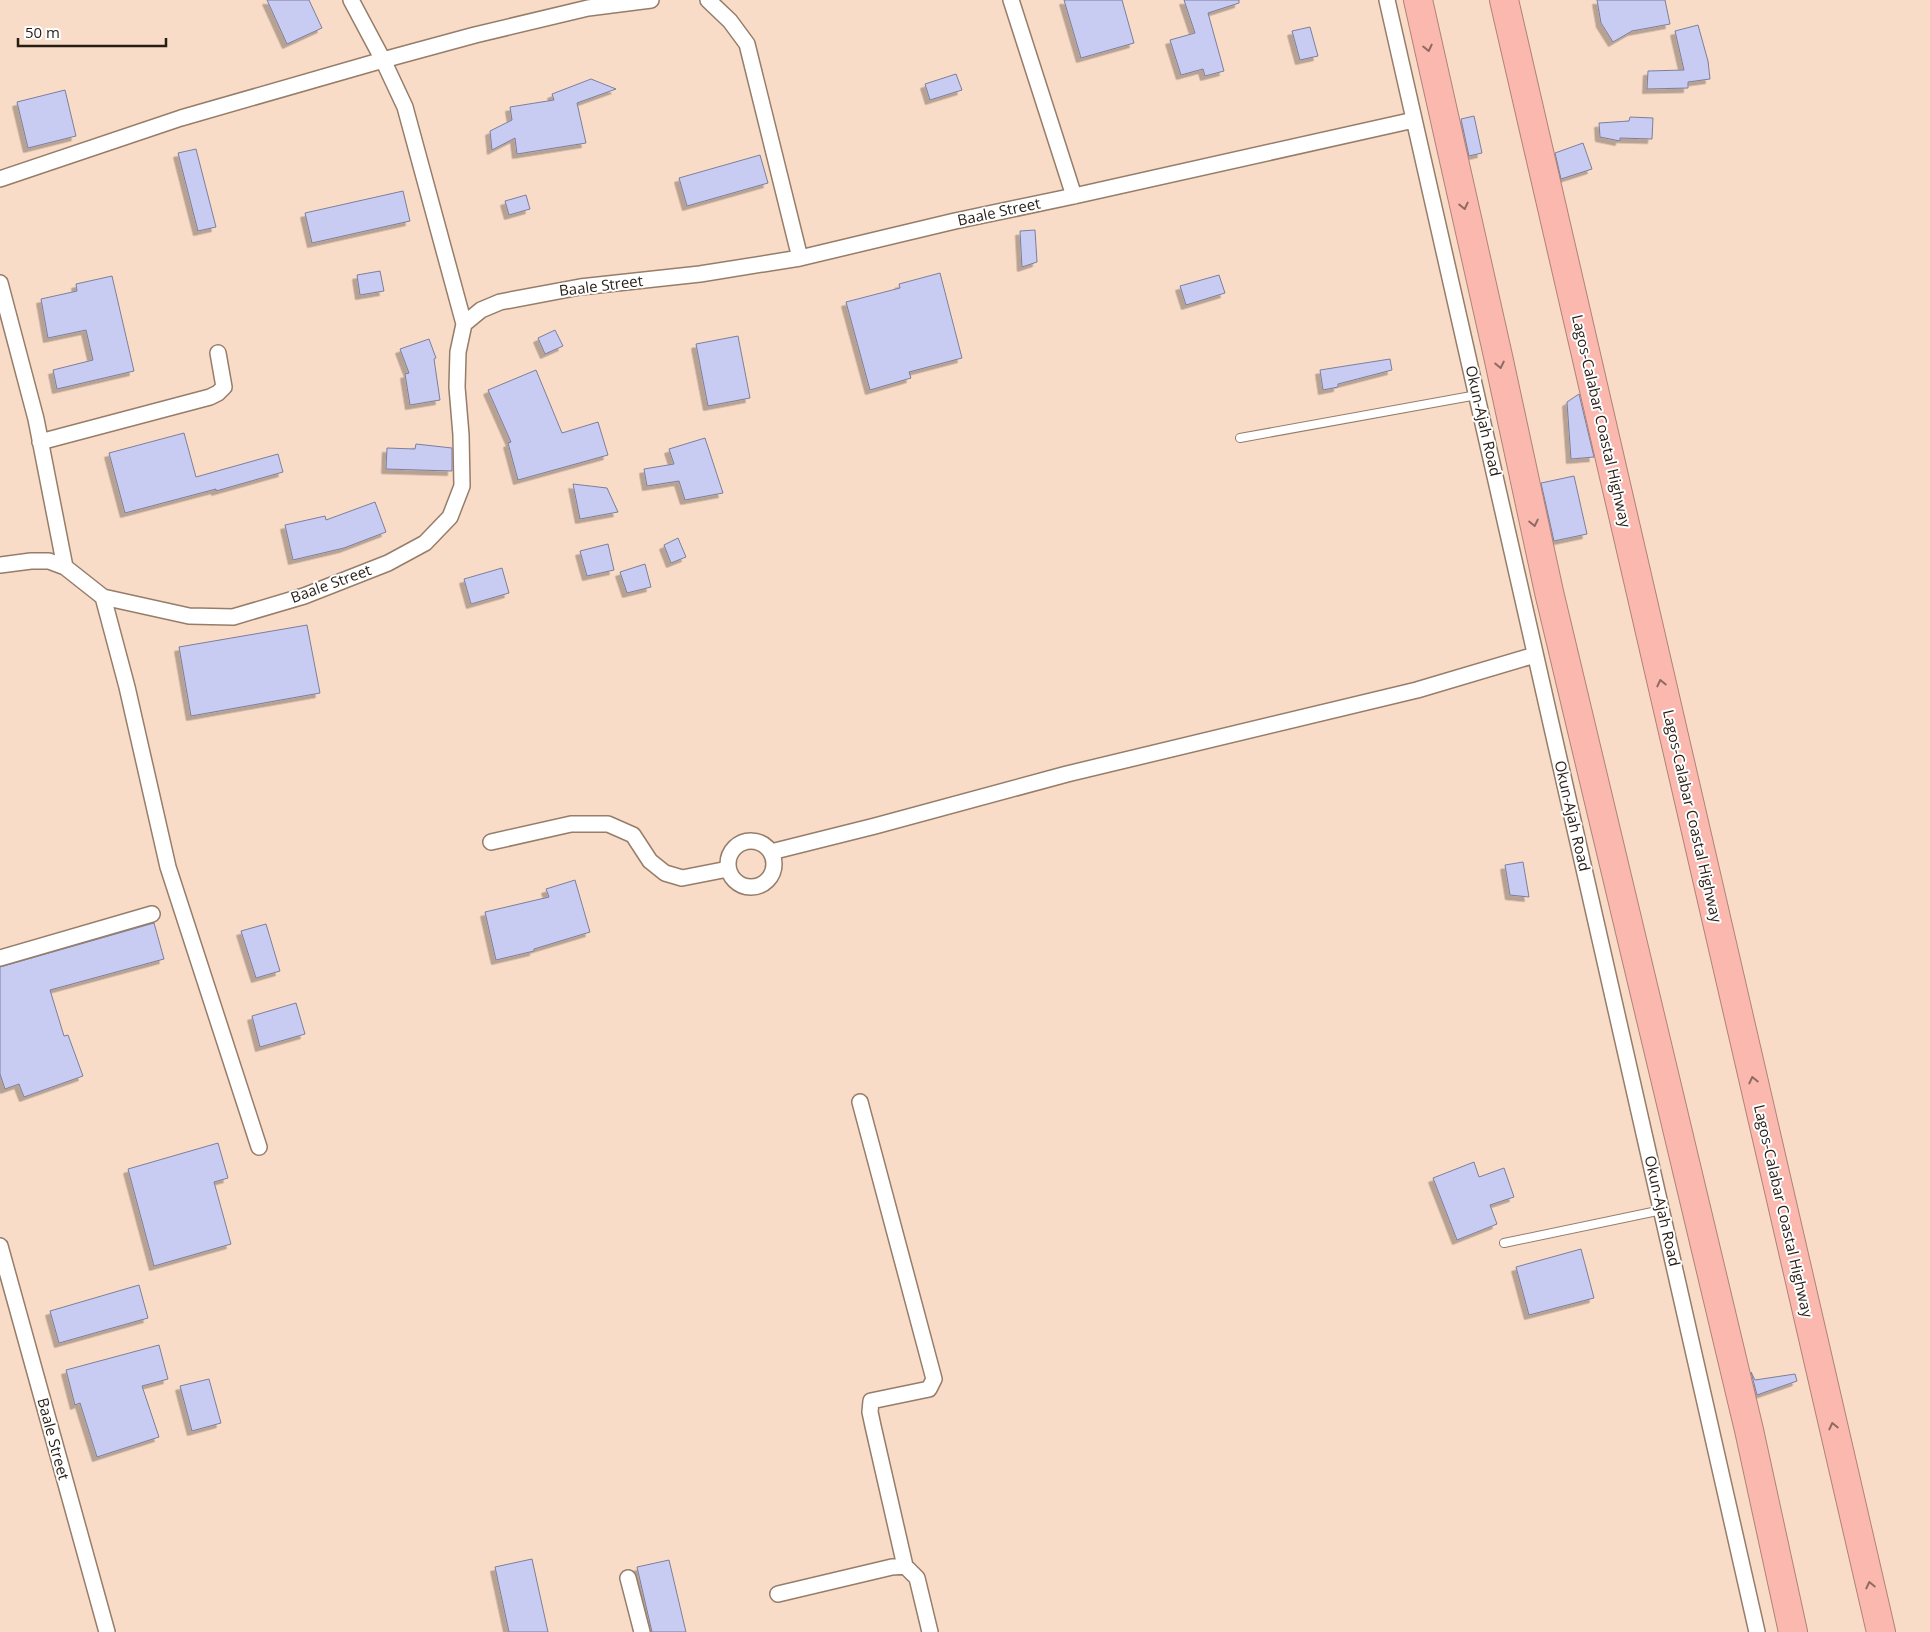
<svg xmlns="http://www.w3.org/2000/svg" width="1930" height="1632" font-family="'Open Sans',sans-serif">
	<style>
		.building { fill: #c8cbf2; stroke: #7c7f9a; filter: url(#shadow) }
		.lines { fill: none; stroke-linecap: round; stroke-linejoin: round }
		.lane-casing { stroke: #967d6a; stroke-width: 10 }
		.street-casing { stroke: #967d6a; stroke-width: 18 }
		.highway-casing { stroke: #b08279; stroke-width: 30 }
		.lane { stroke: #fff; stroke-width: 8 }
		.street { stroke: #fff; stroke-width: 15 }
		.highway { stroke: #fab8af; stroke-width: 28 }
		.oneway { stroke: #906a62 }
		.labels { text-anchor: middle; stroke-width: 4; stroke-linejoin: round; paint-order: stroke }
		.street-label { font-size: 15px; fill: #271d15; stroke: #fff }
	</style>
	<defs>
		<filter id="shadow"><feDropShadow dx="-4.5" dy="4.5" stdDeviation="0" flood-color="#0004"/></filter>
	</defs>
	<rect width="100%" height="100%" fill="#f9dcc7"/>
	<path class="building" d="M267 0H309L322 28 287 44Z
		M1064 0H1122L1134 43 1081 58Z
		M1184 0H1239V3L1208 13 1224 71 1205 76 1203 69 1181 75 1170 40 1195 33Z
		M1597 0H1665L1670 24 1632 31 1613 42 1601 23Z
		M1698 25 1708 61 1710 79 1688 82V88L1647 89 1648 71 1684 70 1675 31Z
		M1310 27 1318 56 1300 60 1292 31Z
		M956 74 962 90 930 100 925 84Z
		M591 79 616 89 577 103 586 143 517 154 515 138 492 150 490 131 512 120 510 107 554 100 552 94Z
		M65 90 76 136 28 148 17 102Z
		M1474 116 1482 153 1469 156 1461 119Z
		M1630 117 1653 118 1652 139 1620 138V141L1600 137 1599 123 1629 121Z
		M1583 143 1592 169 1561 179 1555 153Z
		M196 149 216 227 198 231 178 153Z
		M760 155 768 183 687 206 679 178Z
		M403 191 410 221 312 243 305 213Z
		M526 195 530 209 509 215 505 201Z
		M1035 230 1037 262 1022 267 1020 231Z
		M380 271 384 291 360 295 357 275Z
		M940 273 962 358 909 372 911 378 870 390 846 302 900 288 899 284Z
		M1219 275 1225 293 1186 305 1180 286Z
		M112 276 134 371 57 389 53 370 93 360 86 330 48 338 41 299 77 291 76 284Z
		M555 330 563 346 545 354 538 338Z
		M738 336 750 398 708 406 696 344Z
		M429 339 436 358 434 359 440 400 410 405 405 374 409 373 400 349Z
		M1390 359 1392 370 1338 384V387L1323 390 1320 370Z
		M536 370 562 433 598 422 608 455 518 480 508 443 511 442 488 390Z
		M1579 394 1594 457 1571 459 1567 402Z
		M184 433 196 477 278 454 283 472 216 491V489L125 513 109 453Z
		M705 438 723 493 685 500 679 481 647 486 644 469 674 464 669 449Z
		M416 444 452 448V471L386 469 387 448 415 449Z
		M1574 476 1587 534 1554 541 1541 483Z
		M573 484 607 488 618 512 580 519Z
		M375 502 386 532 344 548 293 560 285 525 325 516 326 520Z
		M678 538 686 557 671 563 664 545Z
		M608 544 614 570 587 576 580 551Z
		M645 564 651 587 627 593 620 572Z
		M502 568 509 593 471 604 464 579Z
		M307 625 320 693 191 716 179 647Z
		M1523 862 1529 897 1510 895 1505 865Z
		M575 880 590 932 534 949V951L496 960 485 912 549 897 546 889Z
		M154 923 164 959 50 990 64 1036 68 1035 83 1076 24 1097 19 1084 5 1089 0 1074V967Z
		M266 924 280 971 256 978 241 931Z
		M296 1003 305 1034 260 1047 252 1016Z
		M218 1143 228 1178 214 1182 231 1244 154 1266 128 1169Z
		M1474 1162 1479 1177 1504 1168 1514 1197 1490 1205 1497 1224 1457 1240 1433 1178Z
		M1581 1249 1594 1298 1529 1315 1516 1267Z
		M139 1285 148 1318 59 1343 50 1311Z
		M159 1345 168 1379 142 1386 159 1437 97 1457 80 1403 75 1405 66 1370Z
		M1751 1372 1755 1380 1795 1374 1797 1381 1757 1395Z
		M209 1379 221 1423 192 1431 180 1386Z
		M532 1559 548 1632H509L495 1567Z
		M669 1560 686 1632H652L637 1567Z"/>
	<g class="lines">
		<g class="lane-casing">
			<path id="lane" d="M1240 438 1477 395
				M1504 1243 1662 1210"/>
		</g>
		<g class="street-casing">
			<path id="street" d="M351 0 383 60 405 107 464 324
				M708 0 730 21 747 44 800 258
				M1011 0 1074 196
				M1387 0 1757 1632
				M0 179 181 118 383 60 475 35 588 8 651 0
				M0 283 36 419 65 567
				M40 442 210 397 218 393 224 387 218 353
				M0 565 31 561H49L65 567 103 597 189 616 233 617 304 596 388 563 425 543 450 517 462 486 461 435 457 387 458 352 464 324 481 310 500 302 580 287 700 274 800 258 955 221 1074 196 1414 120
				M103 597 127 687 168 867 259 1147
				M728 864a23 23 0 1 1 46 0a23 23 0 1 1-46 0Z
				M491 842 571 824H608L633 835 650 861 665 873 682 878 728 869
				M771 852 875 826 1067 774 1417 690 1535 655
				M0 958 152 914
				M860 1102 934 1379 929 1389 871 1401 870 1412 873 1426 905 1566
				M0 1246 107 1632
				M628 1578 642 1632
				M778 1594 892 1567 905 1566 917 1578 930 1632"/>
		</g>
		<g class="highway-casing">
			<path id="highway" d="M1418 0 1498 356 1549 592 1749 1430 1793 1632
				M1504 0 1881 1632"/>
		</g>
		<use href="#lane" class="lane"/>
		<use href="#street" class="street"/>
		<use href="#highway" class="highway"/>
	</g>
	<defs><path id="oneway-chevron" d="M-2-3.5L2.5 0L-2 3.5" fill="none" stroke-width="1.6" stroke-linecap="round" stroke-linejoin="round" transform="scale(1.25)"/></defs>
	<g class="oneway">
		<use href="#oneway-chevron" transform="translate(1428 48) rotate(77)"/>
		<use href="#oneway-chevron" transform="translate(1464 206) rotate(77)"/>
		<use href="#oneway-chevron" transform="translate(1500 365) rotate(78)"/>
		<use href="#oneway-chevron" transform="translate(1534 523) rotate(78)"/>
		<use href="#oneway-chevron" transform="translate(1661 683) rotate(-103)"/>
		<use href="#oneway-chevron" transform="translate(1753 1080) rotate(-103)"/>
		<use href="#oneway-chevron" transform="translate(1833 1426) rotate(-103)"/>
		<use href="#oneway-chevron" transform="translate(1870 1585) rotate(-103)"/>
	</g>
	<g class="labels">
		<g class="street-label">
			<text transform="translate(999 212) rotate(-12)" y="5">Baale Street</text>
			<text transform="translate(601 286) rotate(-7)" y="5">Baale Street</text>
			<text transform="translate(1483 421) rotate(77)" y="5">Okun-Ajah Road</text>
			<text transform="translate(1601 421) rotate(77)" y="5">Lagos-Calabar Coastal Highway</text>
			<text transform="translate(331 584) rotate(-20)" y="5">Baale Street</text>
			<text transform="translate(1572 816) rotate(77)" y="5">Okun-Ajah Road</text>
			<text transform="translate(1692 816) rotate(77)" y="5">Lagos-Calabar Coastal Highway</text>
			<text transform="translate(1662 1211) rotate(77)" y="5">Okun-Ajah Road</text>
			<text transform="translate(1783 1211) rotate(77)" y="5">Lagos-Calabar Coastal Highway</text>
			<text transform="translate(53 1439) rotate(75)" y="5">Baale Street</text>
		</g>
	</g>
	<path d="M18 38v8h148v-8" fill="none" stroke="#271d15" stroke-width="2.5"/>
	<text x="25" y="38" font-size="15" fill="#271d15" stroke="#ffffff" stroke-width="4" paint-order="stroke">50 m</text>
</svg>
